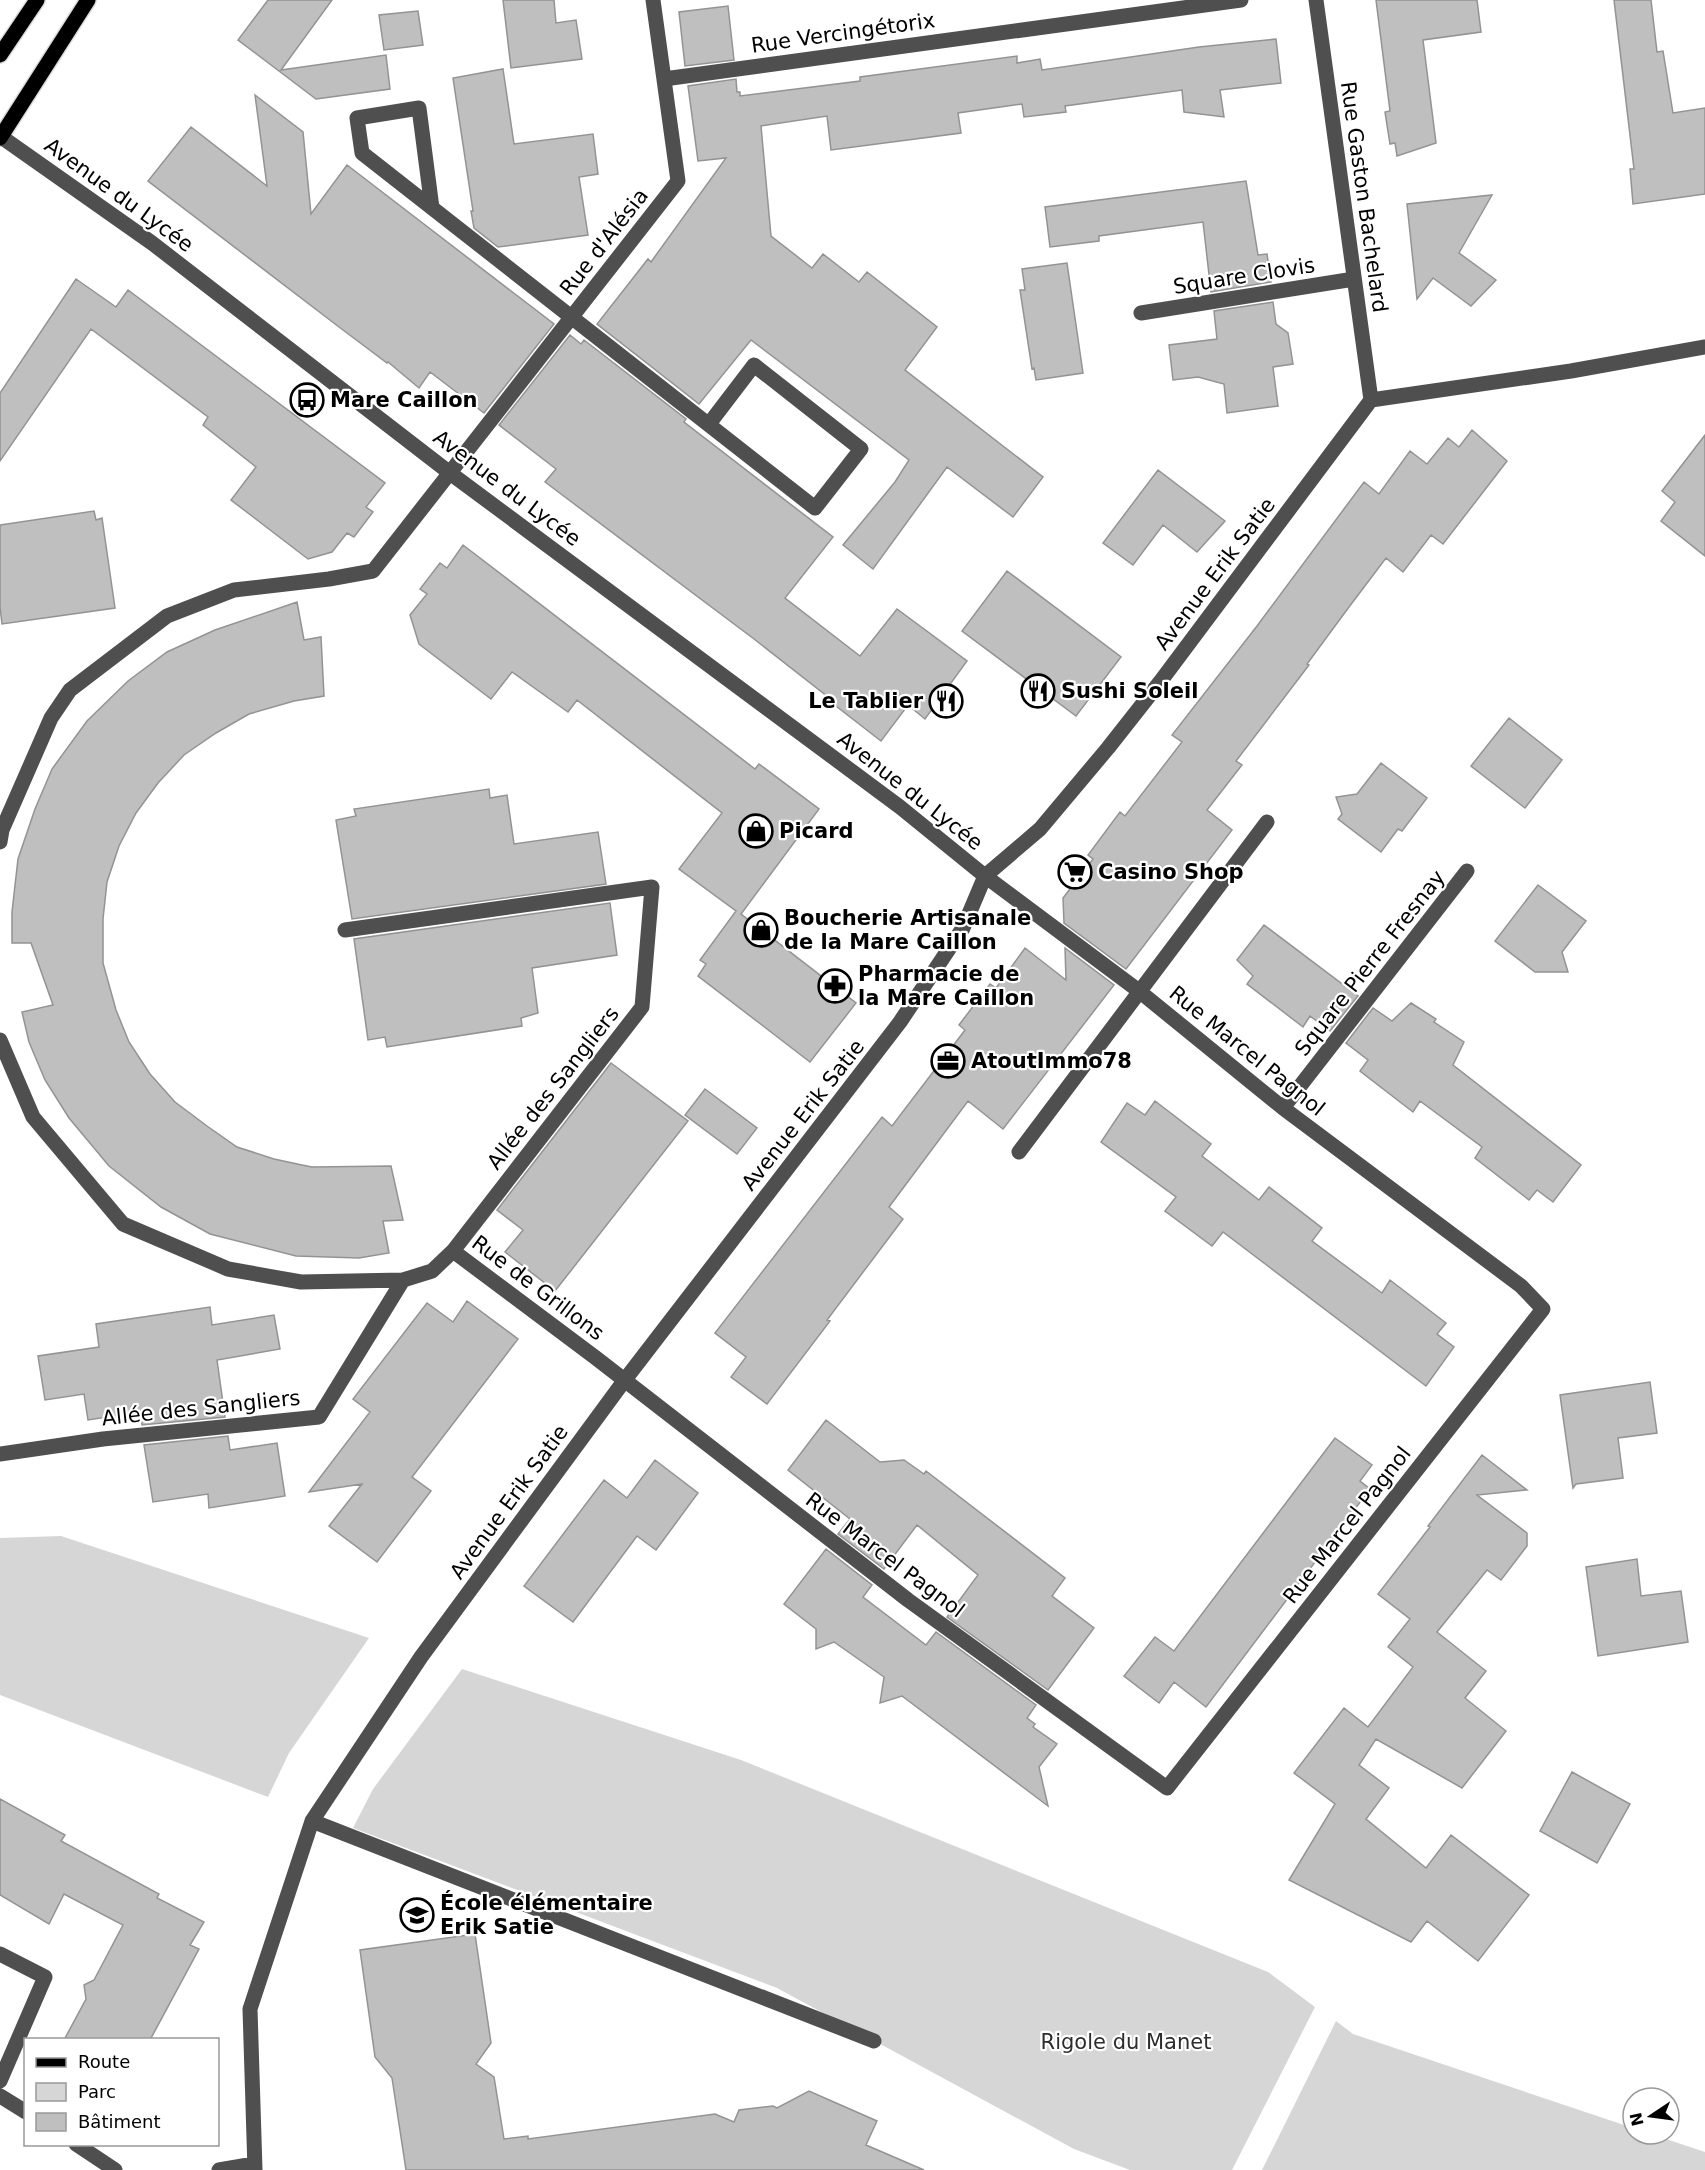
<svg xmlns="http://www.w3.org/2000/svg" width="1705" height="2170" font-family="'DejaVu Sans',sans-serif">
	<style>
		.green { fill: #d6d6d6 }
		.building { fill: #bfbfbf; stroke: #939393; stroke-width: 1.5 }
		.lines { fill: none; stroke-linecap: round; stroke-linejoin: round }
		.major-casing { stroke: #dbdbdb; stroke-width: 18 }
		.minor { stroke: #4f4f4f; stroke-width: 15 }
		.major { stroke: #000; stroke-width: 15 }
		.labels { text-anchor: middle; stroke-width: 4.5; stroke-linejoin: round; paint-order: stroke }
		.street-label { font-size: 21px; fill: #000; stroke: #fff }
		.poi-label { font-size: 21px; font-weight: bold; fill: #000; stroke: #fff; text-anchor: start }
		.park-label { font-size: 21px; fill: #2d2d2d; stroke: #fff }
	</style>
	<rect width="100%" height="100%" fill="#fff"/>
	<path class="green" d="M61 1536 369 1638 289 1753 268 1797 0 1695V1538Z
		M462 1669 741 1760 1268 1972 1315 2007 1232 2170H1130L1074 2149 777 1988 353 1828 373 1789Z
		M1336 2021 1353 2034 1633 2128V2134H1651L1705 2152V2170H1262Z"/>
	<path class="building" d="M268 0H332L281 70 386 55 390 89 316 99 238 40Z
		M503 0H554L556 23 576 20 582 59 511 68Z
		M1376 0H1477L1481 32 1423 40 1436 143 1397 156 1395 143 1390 144 1385 112 1390 111Z
		M1614 0H1651L1657 52 1663 51 1673 113 1705 108V194L1633 204 1630 169H1634Z
		M728 6 734 60 685 66 679 12Z
		M418 11 423 45 384 50 379 15Z
		M1276 39 1281 83 1220 90 1224 117 1184 112 1182 90 1065 106 1066 112 1024 117 1022 104 958 113 961 133 831 150 827 116 761 126 771 236 812 268 823 254 859 282 867 272 937 327 905 370 1043 477 1013 517 947 467 873 569 843 545 895 482 909 460 751 340 699 404 597 324 648 259 651 262 726 158 698 161 688 86 736 79 737 92H740V96L860 81V77L1017 56V63L1040 59 1042 70 1199 47Z
		M503 69 514 144 593 134 598 174 579 177 588 235 498 247 474 228 471 211H473L453 78Z
		M255 95 303 132 311 214 347 165 554 324 484 413 430 372 419 388 388 362 387 363 339 327 148 181 191 127 267 186Z
		M1246 181 1258 255 1267 254 1271 282 1211 292 1203 222 1099 236V241L1050 247 1045 207Z
		M1492 195 1459 253 1496 280 1471 306 1433 278 1417 299 1407 204Z
		M1067 263 1083 373 1036 380 1034 368 1032 369 1020 290H1025L1022 269Z
		M76 279 116 307 128 290 385 483 366 507 373 512 354 537 347 533 332 552 308 559 231 500 256 467 203 425 208 417 91 329 0 461V393Z
		M1273 302 1276 324 1288 333 1293 364 1273 367 1278 406 1227 413 1224 384 1198 377 1173 380 1169 345 1217 339 1214 311Z
		M570 335 581 344 584 340 686 419 684 422 833 537 785 598 860 656 897 609 967 661 925 719 908 705 881 741 827 699 828 697 754 639 545 482 556 469 499 425Z
		M1472 430 1507 461 1443 544 1431 535 1403 572 1386 558 1349 607 1307 664 1309 665 1236 761 1242 765 1207 810 1232 830 1126 969 1064 923 1063 898 1093 859 1088 855 1120 812 1125 816 1182 742 1172 735 1257 626 1364 482 1379 494 1410 451 1427 464 1448 438 1459 447Z
		M1705 435V556L1661 521 1675 502 1662 491Z
		M1158 470 1225 521 1197 552 1163 525 1133 565 1103 543Z
		M94 511 96 520 102 518 115 608 2 624 0 607V525Z
		M463 545 755 769 759 764 819 809 741 914 856 1003 810 1062 698 976 706 964 700 960 736 911 679 869 722 813 577 700 568 712 512 672 491 699 419 644 410 615 427 594 420 589 440 563 447 568Z
		M1007 571 1121 657 1076 716 962 631Z
		M297 602 304 640 321 637 324 696 294 701 249 714 216 733 184 755 158 783 136 813 119 846 107 882 103 919V963L116 1010 129 1042 150 1074 175 1102 207 1126 237 1147 274 1159 302 1165 312 1167 391 1166 403 1220 383 1221 389 1253 359 1258 296 1256 210 1234 161 1207 109 1166 69 1118 45 1080 29 1042 22 1012 53 1005 31 943H12V912L18 859 35 809 52 769 87 721 128 681 167 652 215 630Z
		M1509 718 1562 760 1525 808 1471 766Z
		M1381 763 1427 798 1402 831 1398 829 1381 852 1338 819 1342 814 1336 797 1357 794Z
		M489 789 490 798 507 795 514 844 598 832 606 884 352 919 336 820 356 816 354 809Z
		M1538 885 1586 921 1562 952 1568 972H1535L1495 941Z
		M610 903 617 955 532 968 538 1013 521 1018 522 1026 387 1047 385 1037 368 1040 354 939Z
		M1264 925 1358 996 1330 1031 1310 1016 1303 1027 1247 984 1253 976 1237 960Z
		M1025 948 1066 980 1065 948 1114 985 1003 1129 968 1101 889 1207 903 1219 827 1320 830 1321 767 1404 731 1377 746 1357 715 1333 882 1117 892 1126 965 1030 959 1025 990 984 996 988Z
		M1411 1003 1436 1019 1434 1022 1464 1042 1453 1065 1581 1165 1553 1202 1537 1190 1529 1200 1475 1158 1482 1147 1420 1101 1413 1112 1360 1071 1368 1060 1346 1043 1373 1008 1392 1021Z
		M611 1063 688 1121 555 1291 505 1252 523 1230 497 1210Z
		M705 1089 757 1128 737 1154 685 1115Z
		M1155 1101 1211 1144 1202 1156 1259 1200 1269 1187 1322 1228 1312 1241 1382 1293 1390 1280 1446 1323 1437 1334 1454 1347 1426 1386 1223 1232 1212 1246 1165 1211 1176 1197 1101 1142 1127 1103 1145 1115Z
		M467 1301 518 1339 412 1477 431 1491 377 1562 329 1526 362 1484 309 1492 370 1412 353 1399 427 1303 453 1322Z
		M210 1307 212 1325 274 1315 280 1349 217 1360 225 1417 142 1425 140 1412 88 1420 84 1394 45 1400 38 1356 99 1347 96 1324Z
		M1650 1382 1657 1433 1618 1438 1623 1478 1576 1484 1573 1488 1560 1395Z
		M826 1420 880 1462 904 1460 924 1474 926 1471 1065 1578 1052 1596 1094 1628 1048 1690 947 1617 978 1575 917 1525 884 1569 838 1534 850 1519 788 1470Z
		M228 1436 230 1450 277 1443 285 1496 209 1508 208 1494 153 1502 144 1445Z
		M1335 1438 1372 1465 1360 1481 1370 1489 1206 1707 1174 1682 1159 1703 1124 1676 1155 1637 1174 1651Z
		M1482 1455 1527 1490 1477 1495 1527 1533V1546L1501 1580 1487 1570 1437 1632 1486 1671 1465 1698 1506 1731 1462 1788 1376 1739 1359 1765 1389 1788 1366 1819 1426 1868 1451 1835 1529 1895 1478 1961 1427 1921 1411 1942 1289 1880 1335 1804 1294 1773 1344 1708 1368 1727 1413 1667 1388 1647 1410 1619 1378 1594 1430 1527 1428 1526Z
		M655 1460 698 1493 656 1550 637 1536 573 1622 524 1586 604 1480 627 1498Z
		M826 1549 872 1585 863 1597 926 1645 936 1632 1036 1705 1027 1718 1035 1724 1033 1727 1057 1744 1039 1767 1048 1806 902 1696 880 1703 884 1677 834 1642 816 1649V1629L784 1604Z
		M1637 1559 1641 1596 1681 1591 1688 1642 1598 1656 1586 1567Z
		M1572 1772 1630 1804 1597 1863 1540 1831Z
		M0 1799 65 1835 61 1841 159 1894 157 1898 204 1922 190 1945 199 1949 150 2040H64L86 1999 84 1985 94 1980 123 1925 64 1894 49 1924 0 1895Z
		M475 1934 491 2043 476 2064 494 2077 504 2139 528 2136V2139L715 2114 734 2122 739 2110 773 2106 777 2108 809 2091 877 2121 866 2145 924 2170H406L392 2078 375 2057 360 1950Z"/>
	<g class="lines">
		<g class="major-casing">
			<path id="major" d="M0 55 37 0
				M0 138 88 0"/>
		</g>
		<path class="minor" d="M1316 0 1371 400
			M664 79 1241 0
			M0 136 152 243 450 473 900 807 985 876 1139 991 1283 1108 1521 1286 1543 1309 1167 1788 908 1600 596 1358 453 1251 432 1271 403 1280 301 1282 228 1269 123 1224 33 1117 0 1040
			M432 208 419 108 357 118 362 153C513 272 664 389 815 508L861 449 754 365 709 424
			M1141 313 1354 279
			M0 842 2 830 51 718 70 690 167 616 234 590 329 579 373 571 678 181 653 0
			M345 930 652 887 642 1007 453 1251
			M1283 1108 1467 871
			M1019 1152 1267 822
			M0 1454 103 1439 319 1417 403 1280
			M312 1821 874 2041
			M0 1954 45 1977 0 2081
			M0 2096 26 2112
			M76 2144 115 2170
			M219 2170 254 2164
			M255 2170 250 2009 312 1821 421 1657 624 1381 900 1022 963 928 985 876 1040 829 1108 748 1160 682 1371 400 1571 371 1705 347"/>
		<use href="#major" class="major"/>
	</g>
	<defs>
		<g id="bus-ring" transform="scale(1.725)"><circle r="9.5" fill="#fff" stroke="#000" stroke-width="1.5"/><path d="M-5-6H5V4H4V6H2V4H-2V6H-4V4H-5ZM-3.5-4V0h7V-4ZM-3.5 1.2v1.5H-2V1.2ZM2 1.2v1.5H3.5V1.2Z" fill="#000"/></g>
		<g id="restaurant-ring" transform="scale(1.725)"><circle r="9.5" fill="#fff" stroke="#000" stroke-width="1.5"/><path d="M-5-6h1v4h1v-4h1v4h1v-4h1v5L-1.5 .5V6h-2V.5L-5-1ZM5-6V6H3V1.5H1.5Q1.5-4 5-6Z" fill="#000"/></g>
		<g id="shop-ring" transform="scale(1.725)"><circle r="9.5" fill="#fff" stroke="#000" stroke-width="1.5"/><path d="M-5-2.5h2.3a2.7 3.5 0 0 1 5.4 0H5L5.5 6h-11ZM-1.5-2.5h3a1.5 2.3 0 0 0-3 0Z" fill="#000"/></g>
		<g id="supermarket-ring" transform="scale(1.725)"><circle r="9.5" fill="#fff" stroke="#000" stroke-width="1.5"/><path d="M-6-5.5h2.5l.6 2H6L4.5 2H-2.5L-4.4-4H-6ZM-1.5 3.2a1.3 1.3 0 1 0 .1 0ZM3 3.2a1.3 1.3 0 1 0 .1 0Z" fill="#000"/></g>
		<g id="pharmacy-ring" transform="scale(1.725)"><circle r="9.5" fill="#fff" stroke="#000" stroke-width="1.5"/><path d="M-2-6h4v4h4v4h-4v4h-4v-4h-4v-4h4Z" fill="#000"/></g>
		<g id="office-ring" transform="scale(1.725)"><circle r="9.5" fill="#fff" stroke="#000" stroke-width="1.5"/><path d="M-6-3h4V-5.5h4V-3h4V5H-6ZM-1-4.5V-3h2v-1.5ZM-6 0V1H6V0Z" fill="#000"/></g>
		<g id="school-ring" transform="scale(1.725)"><circle r="9.5" fill="#fff" stroke="#000" stroke-width="1.5"/><path d="M0-5L7-2L0 1L-7-2ZM-4 1L0 2.5L4 1V4Q0 6-4 4Z" fill="#000"/></g>
	</defs>
	<g fill-rule="evenodd">
		<use href="#bus-ring" x="307" y="400"/>
		<use href="#restaurant-ring" x="1038" y="691"/>
		<use href="#restaurant-ring" x="946" y="701"/>
		<use href="#shop-ring" x="756" y="831"/>
		<use href="#supermarket-ring" x="1075" y="872"/>
		<use href="#shop-ring" x="761" y="930"/>
		<use href="#pharmacy-ring" x="835" y="986"/>
		<use href="#office-ring" x="948" y="1061"/>
		<use href="#school-ring" x="417" y="1915"/>
	</g>
	<g class="labels">
		<g class="street-label">
			<text transform="translate(843 33) rotate(-8)" y="7">Rue Vercingétorix</text>
			<text transform="translate(119 195) rotate(36)" y="7">Avenue du Lycée</text>
			<text transform="translate(1364 197) rotate(82)" y="7">Rue Gaston Bachelard</text>
			<text transform="translate(604 242) rotate(-52)" y="7">Rue d'Alésia</text>
			<text transform="translate(1244 276) rotate(-9)" y="7">Square Clovis</text>
			<text transform="translate(507 488) rotate(37)" y="7">Avenue du Lycée</text>
			<text transform="translate(1215 574) rotate(-53)" y="7">Avenue Erik Satie</text>
			<text transform="translate(910 791) rotate(38)" y="7">Avenue du Lycée</text>
			<text transform="translate(1370 963) rotate(-52)" y="7">Square Pierre Fresnay</text>
			<text transform="translate(1247 1051) rotate(39)" y="7">Rue Marcel Pagnol</text>
			<text transform="translate(553 1088) rotate(-52)" y="7">Allée des Sangliers</text>
			<text transform="translate(803 1115) rotate(-52)" y="7">Avenue Erik Satie</text>
			<text transform="translate(538 1288) rotate(37)" y="7">Rue de Grillons</text>
			<text transform="translate(201 1408) rotate(-6)" y="7">Allée des Sangliers</text>
			<text transform="translate(509 1502) rotate(-54)" y="7">Avenue Erik Satie</text>
			<text transform="translate(1347 1525) rotate(-52)" y="7">Rue Marcel Pagnol</text>
			<text transform="translate(885 1555) rotate(37)" y="7">Rue Marcel Pagnol</text>
		</g>
		<g class="poi-label">
			<text x="330" y="407">Mare Caillon</text>
			<text x="1061" y="698">Sushi Soleil</text>
			<text x="923" y="708" text-anchor="end">Le Tablier</text>
			<text x="779" y="838">Picard</text>
			<text x="1098" y="879">Casino Shop</text>
			<text x="784" y="925">Boucherie Artisanale<tspan x="784" dy="24">de la Mare Caillon</tspan></text>
			<text x="858" y="981">Pharmacie de<tspan x="858" dy="24">la Mare Caillon</tspan></text>
			<text x="971" y="1068">AtoutImmo78</text>
			<text x="440" y="1910">École élémentaire<tspan x="440" dy="24">Erik Satie</tspan></text>
		</g>
		<g class="park-label">
			<text x="1126" y="2049">Rigole du Manet</text>
		</g>
	</g>
	<rect x="24" y="2038" width="195" height="108" fill="#ffffff" stroke="#999999" stroke-width="1.5"/>
	<rect x="36" y="2058" width="30" height="9" fill="#000000" stroke="#999999" stroke-width="1.5"/>
	<text x="78" y="2068" font-size="18" fill="#000000">Route</text>
	<rect x="36" y="2083" width="30" height="18" fill="#d6d6d6" stroke="#999999" stroke-width="1.5"/>
	<text x="78" y="2098" font-size="18" fill="#000000">Parc</text>
	<rect x="36" y="2113" width="30" height="18" fill="#bfbfbf" stroke="#999999" stroke-width="1.5"/>
	<text x="78" y="2128" font-size="18" fill="#000000">Bâtiment</text>
	<g transform="translate(1651 2116) rotate(257)"><circle r="28" fill="#ffffff" stroke="#999999" stroke-width="1.5"/>
	<path d="M0-4.5L10 22L0 15L-10 22Z" fill="#000000"/>
	<text y="-9" font-size="16" font-weight="bold" text-anchor="middle" fill="#000000">N</text>
	</g>
</svg>
